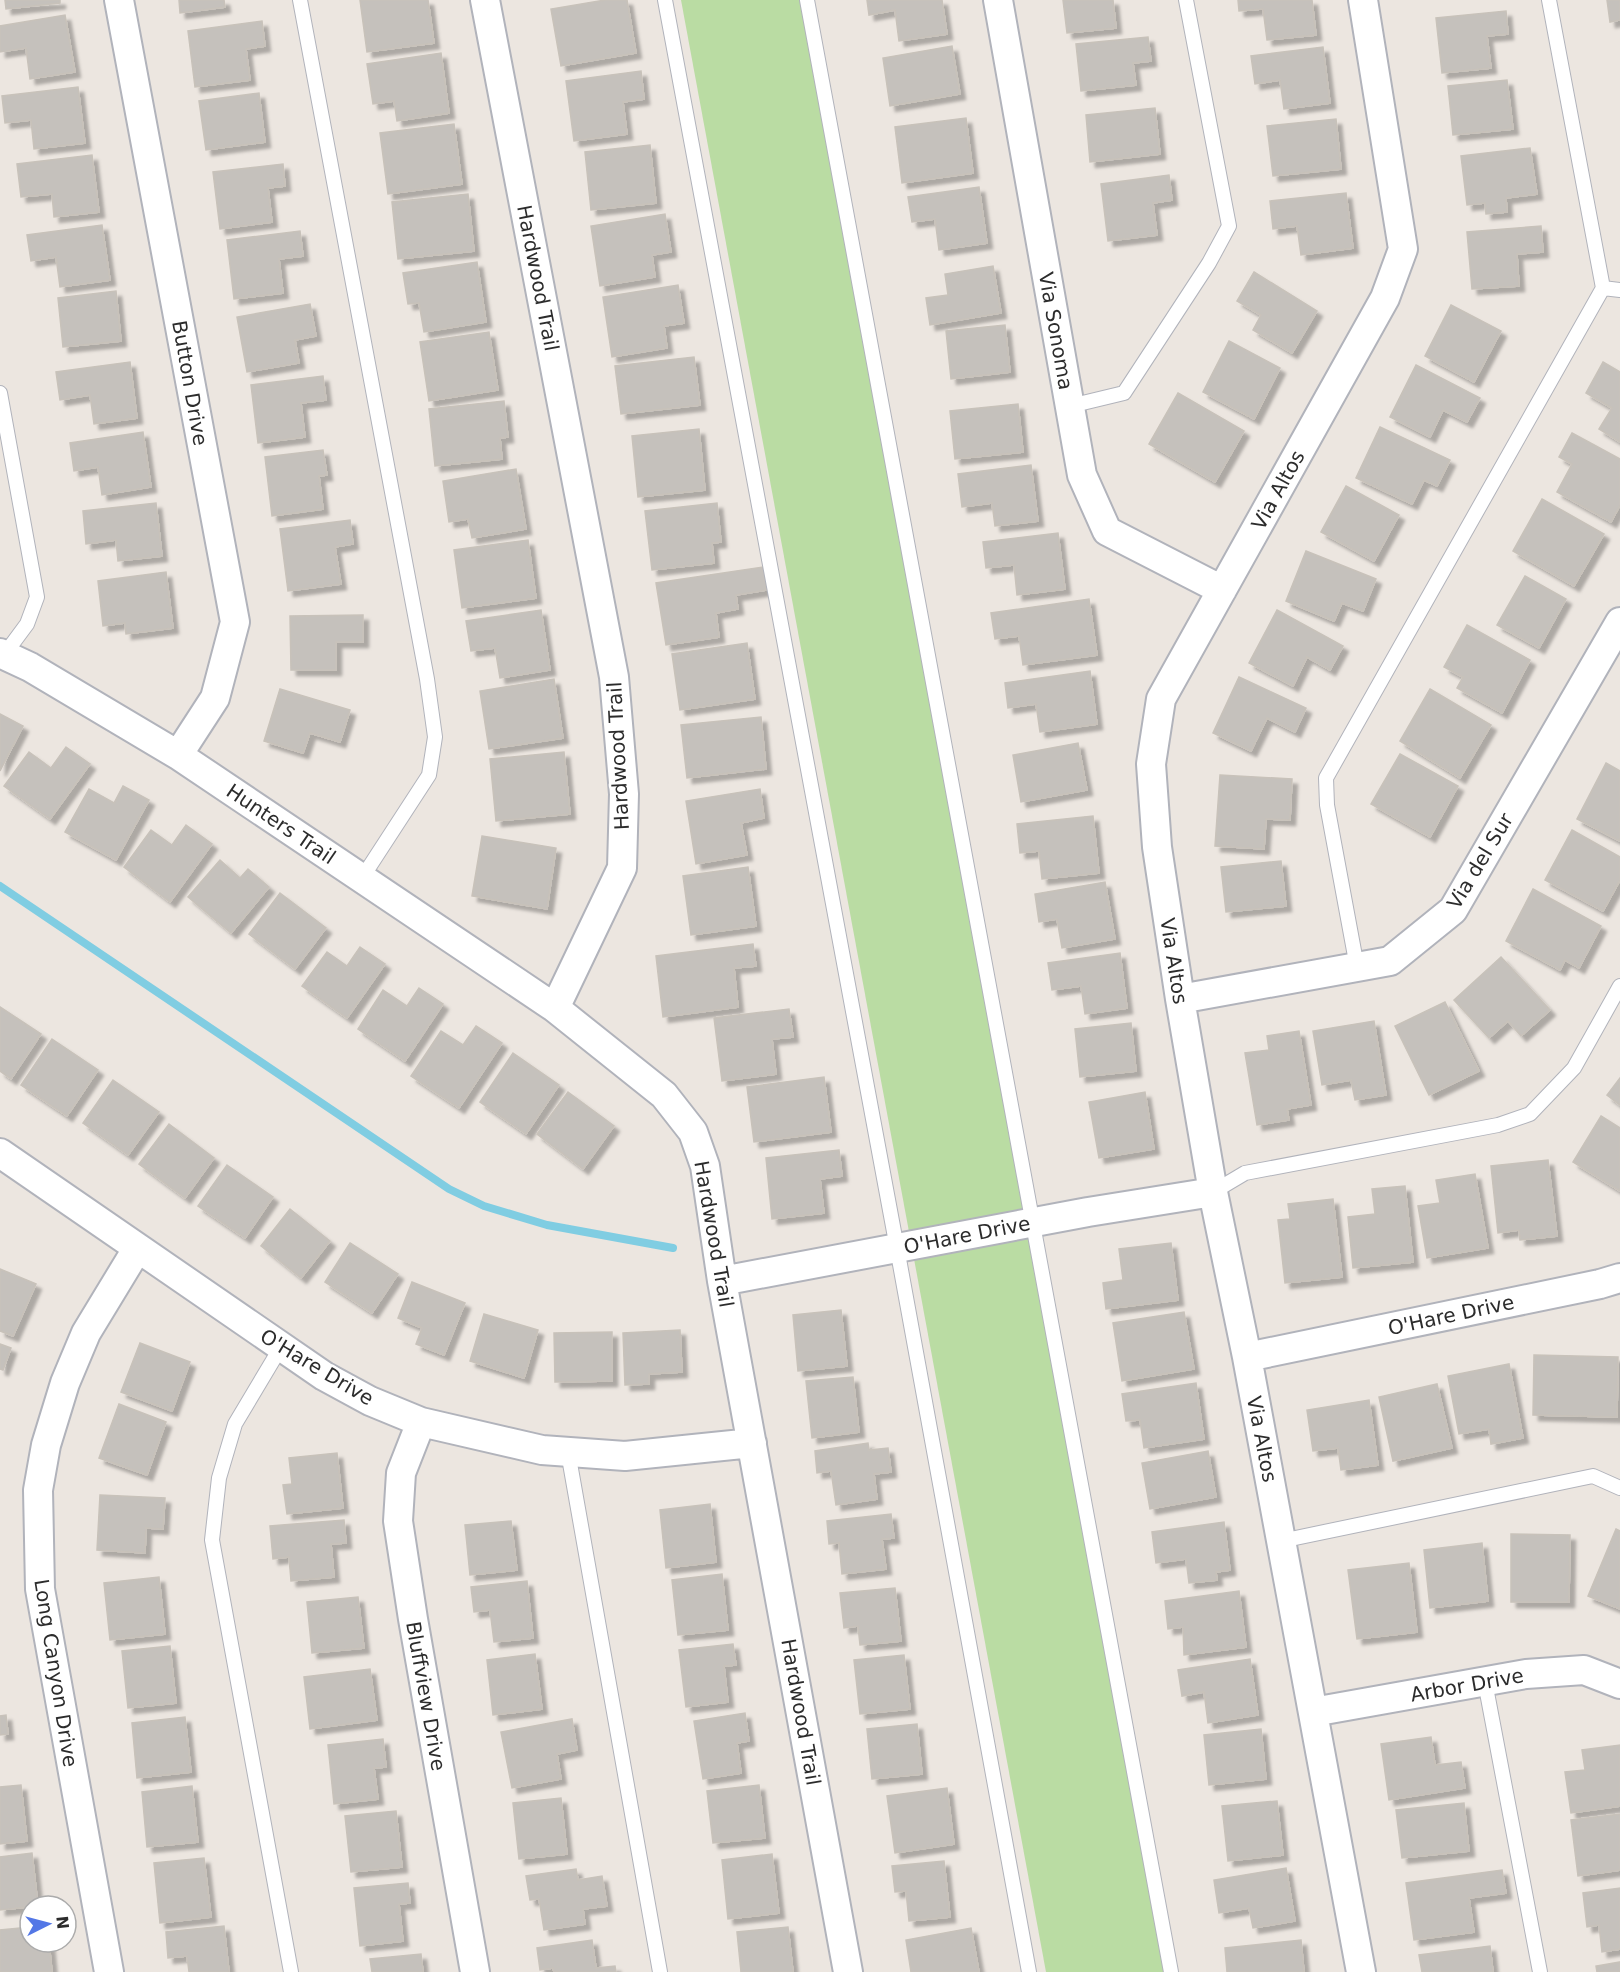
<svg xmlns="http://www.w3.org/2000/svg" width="1620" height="1972" font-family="'DejaVu Sans',sans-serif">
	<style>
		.green { fill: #badca3 }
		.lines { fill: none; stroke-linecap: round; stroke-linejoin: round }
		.stream { stroke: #80cde2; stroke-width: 8 }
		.building { fill: #c5c1bc; stroke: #c8c2ba; stroke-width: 1.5; filter: url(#shadow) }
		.service-casing { stroke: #b1b3bb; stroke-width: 16 }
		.minor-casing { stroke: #b1b3bb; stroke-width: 32 }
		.service { stroke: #fff; stroke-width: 14 }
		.minor { stroke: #fff; stroke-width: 28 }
		.labels { text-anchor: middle; stroke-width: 5; stroke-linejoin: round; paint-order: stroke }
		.street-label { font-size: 20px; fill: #2c2c2c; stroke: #fff }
	</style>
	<defs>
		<filter id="shadow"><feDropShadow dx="5.5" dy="5.5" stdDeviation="1.5" flood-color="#0004"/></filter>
	</defs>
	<rect width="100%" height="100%" fill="#ece6e0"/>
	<path class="green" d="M681 0H802L1166 1972H1046Z"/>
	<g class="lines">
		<path class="stream" d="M0 886 449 1189 484 1206 547 1225 673 1248"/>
	</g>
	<path class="building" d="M5 0H60V3L6 9Z
		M179 0H224L225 7 180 13Z
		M360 0H428L434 43 367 52Z
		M605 0H627L636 53 561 66 551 9Z
		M867 0H942L947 34 899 41 895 10 869 15Z
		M1063 0H1113L1116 28 1067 33Z
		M1238 0H1312L1316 35 1267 40 1263 9 1239 11Z
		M1607 0H1620V20L1610 22Z
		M1506 11 1508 34 1487 36 1491 68 1442 73 1436 18Z
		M65 15 75 72 30 79 26 48 0 52V26Z
		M262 21 265 46 246 49 250 80 195 87 188 31Z
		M1148 37 1151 61 1133 63 1136 85 1081 91 1076 44Z
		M952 46 960 94 890 106 883 58Z
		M1323 47 1330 103 1284 109 1280 80 1255 84 1251 56Z
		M441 53 449 113 397 121 394 101 373 104 367 64Z
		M641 71 644 99 623 102 627 134 574 141 566 81Z
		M1507 80 1513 129 1453 135 1448 86Z
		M78 87 85 143 34 149 31 120 5 123 2 96Z
		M259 93 265 142 206 150 199 101Z
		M1155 108 1160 154 1090 162 1086 115Z
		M966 118 973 173 902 183 895 127Z
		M1336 119 1341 169 1273 176 1267 126Z
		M454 124 462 184 388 194 380 133Z
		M650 145 656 203 591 210 585 152Z
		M1530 148 1537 194 1506 198 1507 212 1486 214 1485 203 1467 205 1461 156Z
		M92 155 99 212 54 217 52 194 21 197 17 164Z
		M283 164 285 186 268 188 272 222 220 229 213 172Z
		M1169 175 1172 200 1153 203 1157 235 1108 241 1101 184Z
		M979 187 987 243 939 250 935 219 912 222 908 197Z
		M1346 193 1353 248 1301 255 1297 226 1273 229 1270 201Z
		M468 194 474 251 398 259 392 202Z
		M665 214 671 252 652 255 655 277 600 286 591 226Z
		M102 225 110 280 60 287 56 257 31 261 27 235Z
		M1541 226 1543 252 1517 254 1519 286 1472 289 1467 232Z
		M300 231 303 256 279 259 283 293 234 299 227 240Z
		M477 262 486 322 424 332 419 303 408 304 403 273Z
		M993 266 1001 313 930 325 926 298 948 295 945 274Z
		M1254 272 1317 311 1292 353 1253 330 1261 315 1237 301Z
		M678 285 684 323 664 326 667 348 612 357 603 297Z
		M116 291 121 341 63 347 58 298Z
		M310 304 316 336 295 340 299 363 247 372 237 317Z
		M1451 305 1501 331 1474 382 1425 356Z
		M1005 325 1010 372 951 379 946 331Z
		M489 332 498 390 429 401 420 342Z
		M1229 341 1280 368 1254 419 1203 392Z
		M694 357 700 405 621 414 615 366Z
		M130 362 137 418 94 424 90 395 60 400 56 372Z
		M1603 362 1620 372V442L1599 429 1612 408 1586 393Z
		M1416 365 1480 398 1467 422 1443 410 1430 437 1390 417Z
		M323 376 326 400 301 403 305 437 258 443 251 385Z
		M1178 393 1244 431 1215 482 1149 444Z
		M504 401 508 437 500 438 502 459 435 466 429 409Z
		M1018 404 1023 452 955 459 950 411Z
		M1380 427 1450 460 1437 486 1424 480 1412 504 1356 478Z
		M699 429 705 490 638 497 632 436Z
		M143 432 151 487 102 495 98 467 74 471 70 443Z
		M1572 433 1620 459V505L1611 522 1557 492 1572 464 1559 457Z
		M323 450 327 475 319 476 323 509 272 516 265 457Z
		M1031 465 1038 521 995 526 992 503 962 507 958 474Z
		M516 469 526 529 472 538 468 519 449 522 443 481Z
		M1346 486 1399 515 1374 561 1321 532Z
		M1542 499 1604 534 1574 586 1513 551Z
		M156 503 162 556 118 561 116 540 86 544 83 511Z
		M717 503 721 542 712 543 714 563 652 570 645 511Z
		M350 520 353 544 335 547 341 584 288 591 280 529Z
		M1058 533 1065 589 1017 595 1014 565 986 568 983 542Z
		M528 540 536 598 462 608 454 550Z
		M1306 551 1376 579 1363 611 1342 603 1334 621 1286 601Z
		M763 567 767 590 736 595 738 609 716 613 719 637 666 645 656 583Z
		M166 572 173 628 126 634 125 623 103 626 98 581Z
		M1525 576 1566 599 1539 648 1497 625Z
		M1089 599 1097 655 1023 665 1019 636 995 639 991 613Z
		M541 610 550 670 500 678 495 648 471 651 466 621Z
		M1277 610 1343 646 1330 670 1307 657 1293 686 1249 663Z
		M363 615V642H336V670H291L290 616Z
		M1467 625 1530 660 1502 713 1457 688 1463 677 1444 667Z
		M747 643 755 699 680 710 672 654Z
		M1090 671 1097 724 1040 732 1036 704 1008 708 1005 683Z
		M1239 677 1306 708 1295 732 1267 718 1251 751 1213 733Z
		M554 679 563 738 489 749 480 691Z
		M280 689 350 710 340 742 310 733 303 753 264 741Z
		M1430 689 1491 725 1460 778 1400 741Z
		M0 714 23 726 0 771Z
		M761 717 766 769 687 778 681 725Z
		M1078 743 1087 790 1021 802 1013 755Z
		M66 747 90 764 50 819 4 786 29 752 51 768Z
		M564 752 570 814 496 821 490 759Z
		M1400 754 1458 786 1430 837 1371 804Z
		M1606 763 1620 771V841L1577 819Z
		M1220 775 1292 779 1290 820 1266 819 1264 849 1215 846Z
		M123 786 149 800 116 860 65 832 89 789 114 803Z
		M760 789 764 818 741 823 747 855 696 864 686 801Z
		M1093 816 1099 873 1042 879 1039 851 1020 853 1017 824Z
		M186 825 212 844 170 902 124 867 151 830 172 845Z
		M1572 830 1620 857V880L1603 911 1545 880Z
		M482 836 556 848 547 909 472 896Z
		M220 860 240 878 248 869 269 887 231 933 188 897Z
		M1281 861 1286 906 1226 912 1221 867Z
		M748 867 756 926 691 935 683 876Z
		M1105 882 1115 939 1062 948 1057 919 1039 922 1035 894Z
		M1533 889 1601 926 1579 968 1565 960 1560 970 1506 941Z
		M280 893 326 928 295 969 249 934Z
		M753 944 756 966 734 968 738 1007 663 1017 656 956Z
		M360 947 385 964 347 1018 302 986 327 952 347 966Z
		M1120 953 1127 1008 1085 1014 1081 986 1052 990 1048 963Z
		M1501 957 1550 1010 1521 1036 1508 1021 1489 1038 1454 1000Z
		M419 988 443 1004 405 1061 358 1029 383 990 407 1006Z
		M1445 1002 1479 1071 1429 1095 1395 1026Z
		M0 1007 41 1034 11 1079 0 1071Z
		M789 1009 793 1037 772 1039 776 1074 722 1081 714 1018Z
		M1374 1021 1386 1095 1355 1100 1351 1080 1322 1085 1313 1031Z
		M1131 1023 1136 1071 1080 1077 1075 1029Z
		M476 1026 502 1043 459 1108 411 1076 441 1031 463 1045Z
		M1299 1031 1311 1105 1287 1109 1289 1120 1257 1125 1245 1053 1269 1050 1267 1036Z
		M52 1039 98 1070 67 1116 21 1085Z
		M513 1053 559 1085 526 1134 480 1102Z
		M824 1077 831 1132 754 1142 747 1087Z
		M1620 1078V1105L1607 1095Z
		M113 1080 159 1112 128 1155 83 1123Z
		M568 1092 614 1126 583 1169 537 1134Z
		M1145 1092 1154 1149 1099 1158 1089 1102Z
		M1601 1116 1620 1128V1191L1573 1162Z
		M169 1124 214 1158 185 1198 139 1164Z
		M839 1150 842 1176 820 1179 824 1213 772 1219 766 1158Z
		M1548 1160 1557 1236 1520 1240 1519 1230 1498 1233 1491 1166Z
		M227 1165 273 1197 245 1238 198 1206Z
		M1475 1174 1488 1248 1427 1258 1418 1206 1440 1203 1436 1180Z
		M1405 1186 1413 1262 1353 1268 1348 1217 1375 1214 1372 1189Z
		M1333 1199 1342 1277 1285 1283 1278 1220 1290 1219 1288 1204Z
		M290 1209 330 1241 301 1278 261 1246Z
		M350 1243 398 1274 372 1313 325 1282Z
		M1171 1243 1178 1300 1106 1309 1103 1283 1123 1280 1119 1249Z
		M0 1269 36 1284 13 1336 0 1331Z
		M412 1282 465 1303 444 1355 416 1344 422 1328 398 1318Z
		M841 1310 847 1366 798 1371 793 1315Z
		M1184 1312 1194 1369 1122 1381 1113 1323Z
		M484 1314 538 1330 524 1378 470 1361Z
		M680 1330 682 1372 649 1374V1384L625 1385 623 1333Z
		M612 1332V1381L555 1382 554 1333Z
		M140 1343 190 1362 172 1411 121 1392Z
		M0 1344 11 1348 3 1370 0 1369Z
		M1534 1355 1618 1357 1617 1417 1533 1415Z
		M1509 1364 1523 1438 1491 1444 1489 1429 1459 1434 1448 1376Z
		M853 1377 859 1432 812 1438 806 1381Z
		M1196 1383 1204 1439 1144 1448 1140 1420 1126 1421 1122 1394Z
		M1437 1384 1452 1448 1393 1461 1379 1397Z
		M1369 1400 1378 1465 1341 1470 1338 1448 1313 1451 1307 1410Z
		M119 1404 166 1422 147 1475 99 1458Z
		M868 1443 869 1450 888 1448 891 1472 874 1474 877 1499 836 1505 831 1471 817 1473 815 1451Z
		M1208 1451 1216 1497 1150 1509 1142 1463Z
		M337 1453 343 1508 287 1514 283 1485 292 1484 289 1458Z
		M100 1495 165 1498 163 1529 146 1528 145 1553 97 1550Z
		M710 1504 716 1562 666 1568 660 1510Z
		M891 1514 894 1538 882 1539 886 1569 842 1574 839 1543 829 1544 827 1521Z
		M344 1520 346 1543 331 1544 334 1577 291 1581 289 1557 273 1559 270 1526Z
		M511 1521 517 1570 470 1575 465 1525Z
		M1224 1522 1230 1570 1216 1572 1217 1580 1189 1583 1186 1559 1156 1563 1152 1532Z
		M1616 1529 1620 1531V1609L1588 1596Z
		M1511 1534 1570 1535 1569 1602H1511Z
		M1482 1543 1488 1601 1430 1608 1424 1550Z
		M1409 1563 1417 1632 1357 1639 1348 1570Z
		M722 1574 728 1630 678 1635 672 1580Z
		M159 1577 165 1634 110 1640 104 1583Z
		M527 1581 533 1638 494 1642 490 1610 474 1612 471 1587Z
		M895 1588 901 1641 860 1645 858 1626 844 1628 840 1593Z
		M1239 1591 1246 1647 1184 1655 1183 1627 1168 1629 1165 1601Z
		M358 1597 364 1648 312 1653 307 1602Z
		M733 1644 736 1665 724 1666 728 1702 686 1707 679 1650Z
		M170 1646 176 1703 128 1708 122 1651Z
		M535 1654 542 1709 493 1715 487 1660Z
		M904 1655 910 1709 860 1714 854 1660Z
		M1250 1659 1258 1715 1208 1723 1204 1692 1182 1696 1178 1670Z
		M370 1669 377 1720 310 1729 304 1677Z
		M745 1713 749 1741 737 1743 741 1773 703 1779 694 1721Z
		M6 1715 8 1734 0 1735V1716Z
		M185 1717 191 1772 137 1778 132 1723Z
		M572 1719 577 1750 557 1754 561 1779 512 1788 501 1732Z
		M917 1724 922 1774 872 1779 867 1729Z
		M1261 1729 1266 1779 1209 1785 1204 1735Z
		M1431 1737 1435 1765 1461 1762 1465 1788 1389 1800 1381 1744Z
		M383 1739 386 1767 374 1768 378 1799 334 1804 328 1745Z
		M1620 1745V1806L1571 1813 1565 1772 1585 1770 1582 1750Z
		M21 1785 27 1841 0 1844V1787Z
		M759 1785 765 1838 713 1843 707 1791Z
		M192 1786 198 1842 147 1847 142 1792Z
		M947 1788 954 1844 895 1853 887 1796Z
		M561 1798 567 1854 519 1859 513 1803Z
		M1277 1801 1283 1855 1228 1861 1222 1806Z
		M1464 1803 1469 1851 1402 1858 1396 1810Z
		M396 1811 402 1867 351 1872 345 1816Z
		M1620 1814V1870L1578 1876 1571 1820Z
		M32 1853 38 1906 0 1910V1857Z
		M772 1854 779 1913 728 1919 722 1860Z
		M204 1858 211 1917 160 1923 154 1863Z
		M944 1861 950 1917 909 1921 906 1891 895 1892 892 1866Z
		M1286 1868 1295 1921 1253 1928 1249 1908 1219 1913 1214 1880Z
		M576 1869 578 1880 602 1876 607 1906 583 1909 585 1924 544 1930 539 1899 530 1900 526 1876Z
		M1502 1870 1506 1893 1469 1898 1474 1932 1414 1940 1406 1883Z
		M408 1883 410 1903 399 1904 403 1941 360 1946 354 1888Z
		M1620 1888V1949L1602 1952 1599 1925 1587 1927 1583 1893Z
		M224 1926 229 1972H189L187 1956 168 1958 166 1932Z
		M30 1927V1942H49L52 1972H0V1930Z
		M788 1927 793 1972H741L737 1932Z
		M971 1928 979 1972H911L906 1940Z
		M592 1940 596 1968 615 1966 616 1972H554L553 1968 540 1970 537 1948Z
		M1301 1940 1304 1972H1227L1225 1948Z
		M1490 1946 1493 1972H1422L1419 1955Z
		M421 1954 423 1972H372L370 1959Z
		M1620 1962V1972H1597L1596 1966Z"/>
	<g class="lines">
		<g class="service-casing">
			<path id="service" d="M300 0 427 679 435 737 429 775 362 878
				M665 0 897 1248 1029 1972
				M807 0 1171 1972
				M1603 288 1620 290
				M0 393 37 597 27 624 4 655
				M1070 406 1124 393 1209 263 1229 226 1186 0
				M1357 967 1327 805 1326 778 1603 288 1549 0
				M1213 1192 1245 1173 1498 1125 1530 1114 1574 1068 1620 986
				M281 1347 235 1424 219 1478 212 1540 291 1972
				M568 1452 660 1972
				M1281 1541 1593 1476 1620 1488
				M1485 1682 1540 1972"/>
		</g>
		<g class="minor-casing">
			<path id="minor" d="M119 0 235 622 215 698 178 755
				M485 0 614 677 624 794 622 868 555 1008
				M998 0 1082 475 1107 531 1222 590
				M0 653 30 667 178 755 555 1008 664 1095 693 1132 705 1166 722 1281 848 1972
				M1180 999 1390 961 1453 910 1620 622
				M0 1153 324 1376 370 1401 421 1422 542 1450 625 1456 752 1443
				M722 1281 1088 1212 1213 1192
				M1247 1357 1600 1284 1620 1278
				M421 1422 401 1473 398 1521 413 1619 475 1972
				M1313 1712 1526 1674 1584 1670 1620 1684
				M109 1972 40 1589 38 1490 46 1445 65 1383 86 1333 137 1249
				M1361 1972 1247 1357 1213 1192 1180 999 1157 847 1151 764 1161 699 1385 298 1403 249 1363 0"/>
		</g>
		<use href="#service" class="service"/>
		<use href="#minor" class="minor"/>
	</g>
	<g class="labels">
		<g class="street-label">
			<text transform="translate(538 278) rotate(79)" y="7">Hardwood Trail</text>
			<text transform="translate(1056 331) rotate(80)" y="7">Via Sonoma</text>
			<text transform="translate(190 383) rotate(80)" y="7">Button Drive</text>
			<text transform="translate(1278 490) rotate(-61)" y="7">Via Altos</text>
			<text transform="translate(618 756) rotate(-93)" y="7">Hardwood Trail</text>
			<text transform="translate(281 824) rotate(34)" y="7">Hunters Trail</text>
			<text transform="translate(1480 861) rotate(-59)" y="7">Via del Sur</text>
			<text transform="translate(1174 961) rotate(81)" y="7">Via Altos</text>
			<text transform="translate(714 1234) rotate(80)" y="7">Hardwood Trail</text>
			<text transform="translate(967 1235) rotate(-11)" y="7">O'Hare Drive</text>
			<text transform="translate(1451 1315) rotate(-12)" y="7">O'Hare Drive</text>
			<text transform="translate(317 1367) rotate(31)" y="7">O'Hare Drive</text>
			<text transform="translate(1262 1439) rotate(79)" y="7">Via Altos</text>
			<text transform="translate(56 1673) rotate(81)" y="7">Long Canyon Drive</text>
			<text transform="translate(1467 1685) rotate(-10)" y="7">Arbor Drive</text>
			<text transform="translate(426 1696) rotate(80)" y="7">Bluffview Drive</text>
			<text transform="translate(801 1712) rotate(80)" y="7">Hardwood Trail</text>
		</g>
	</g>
	<g transform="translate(48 1924) rotate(84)"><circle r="28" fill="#ffffff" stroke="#ababab" stroke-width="1.5"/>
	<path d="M0-4.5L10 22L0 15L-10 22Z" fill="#5377e6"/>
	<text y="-9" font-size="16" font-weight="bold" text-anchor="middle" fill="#2c2c2c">N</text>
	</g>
</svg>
